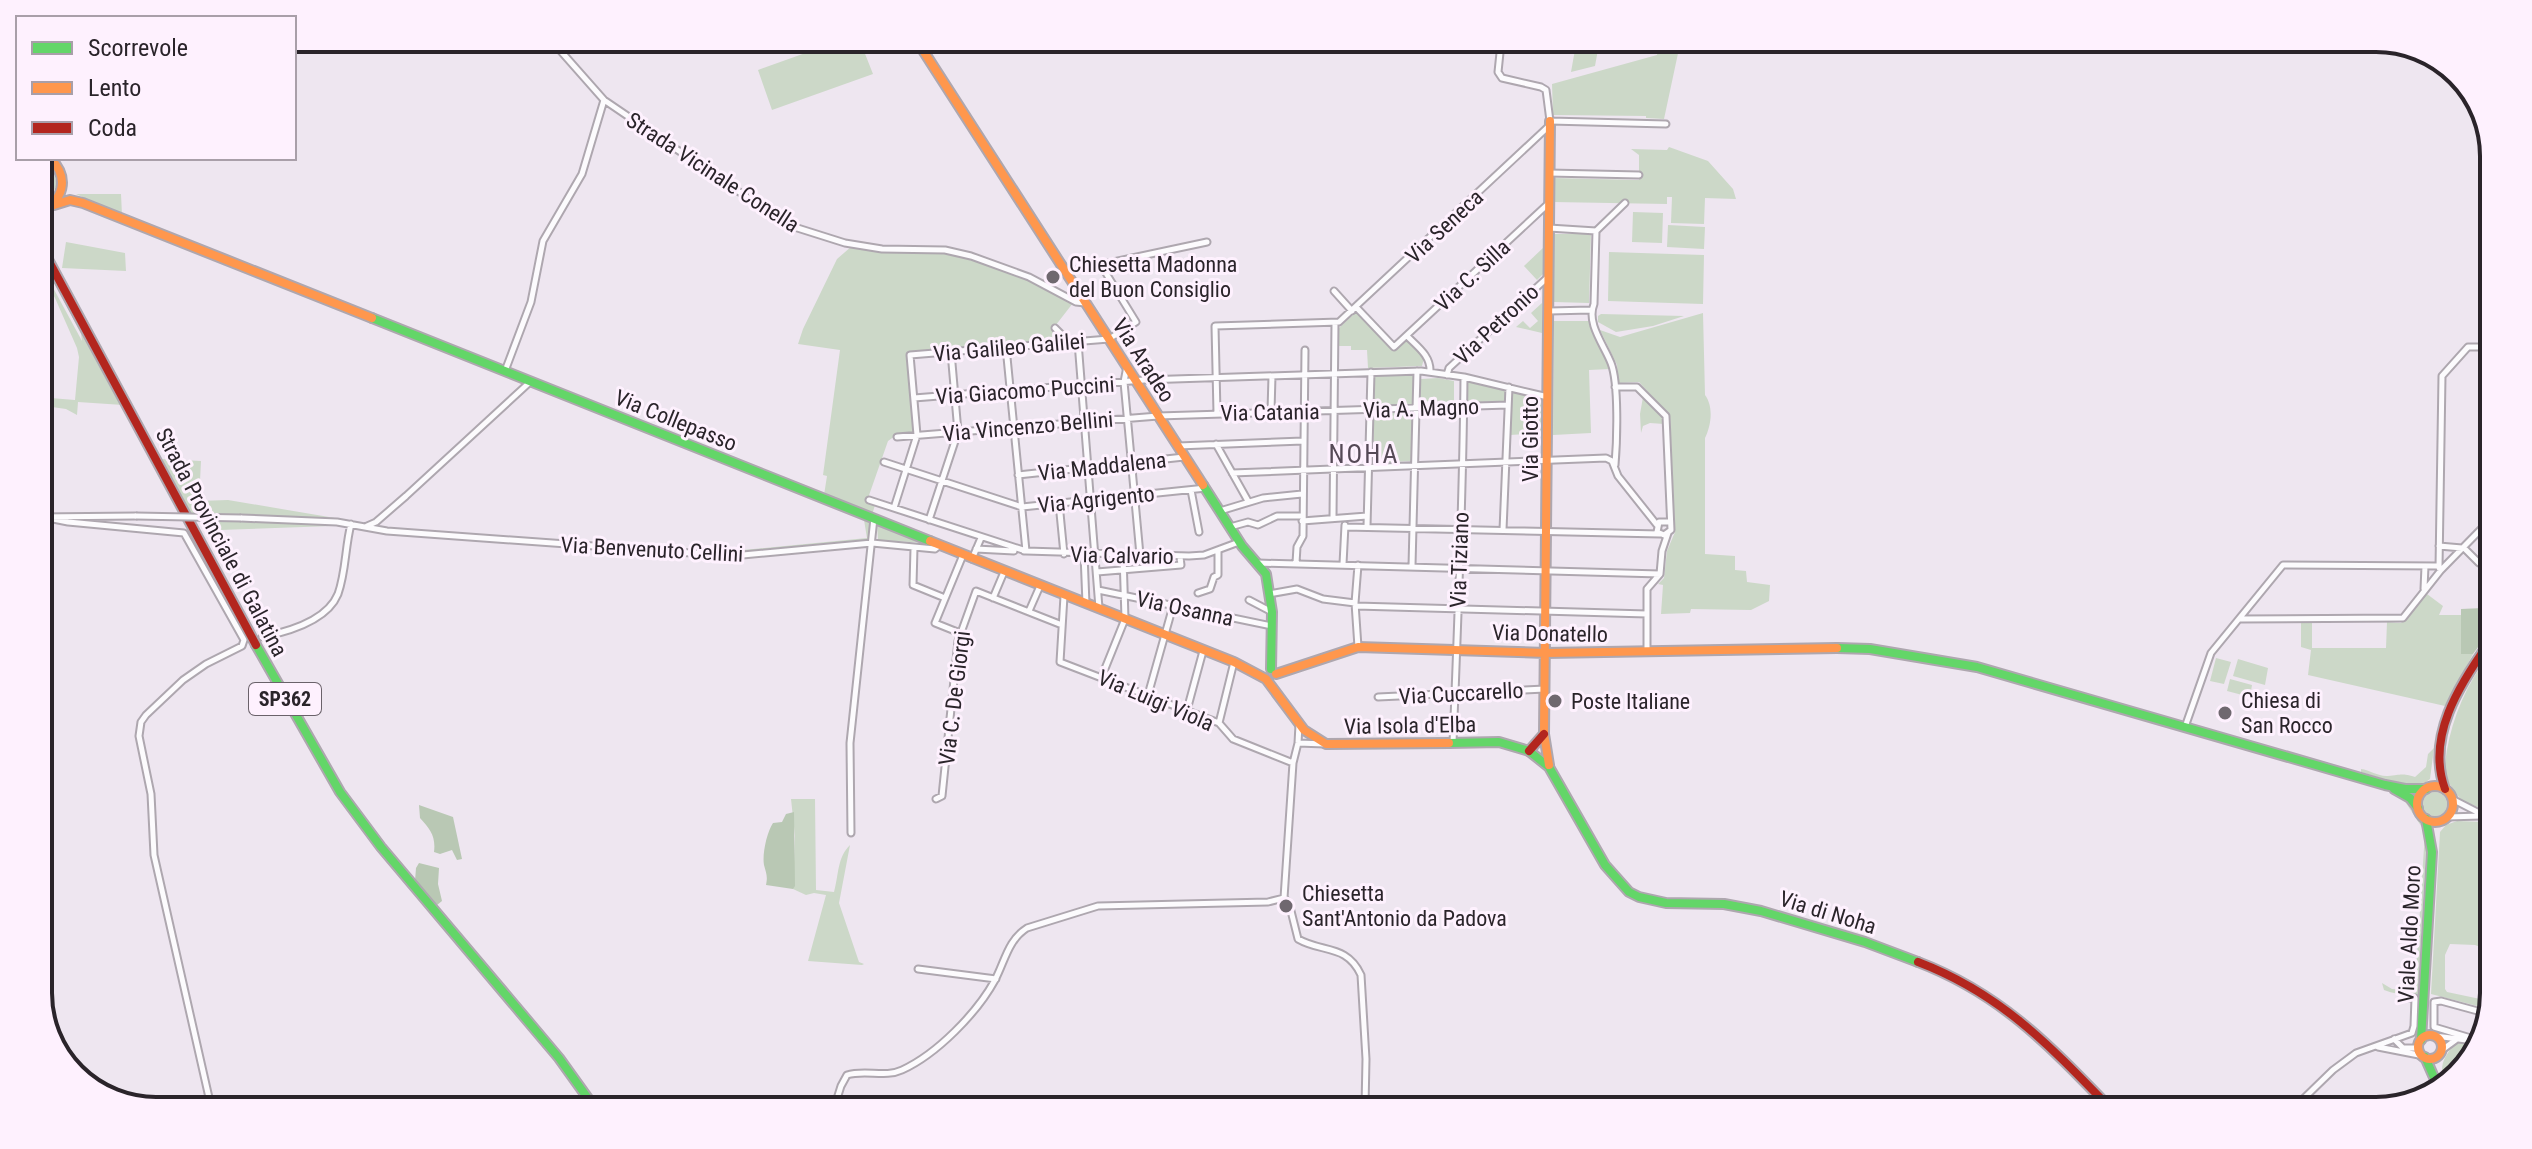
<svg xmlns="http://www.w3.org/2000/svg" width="2532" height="1149" font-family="'Roboto Condensed',sans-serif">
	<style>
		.green { fill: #ccd8c8 }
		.forest { fill: #b9c8b4 }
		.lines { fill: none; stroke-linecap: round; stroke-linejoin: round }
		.street-casing { stroke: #aea7af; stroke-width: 9 }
		.fast-casing { stroke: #aea7af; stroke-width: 12 }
		.slow-casing { stroke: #aea7af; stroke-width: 12 }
		.jam-casing { stroke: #aea7af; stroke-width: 12 }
		.street { stroke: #fcfbfd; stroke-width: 5 }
		.fast { stroke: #63d668; stroke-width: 8 }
		.slow { stroke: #ff974d; stroke-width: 8 }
		.jam { stroke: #b3261e; stroke-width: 8 }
		.street-bridge-casing { stroke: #aea7af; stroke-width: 9; stroke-linecap: butt }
		.street-bridge { stroke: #fcfbfd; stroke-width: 5 }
		.poi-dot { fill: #6f686f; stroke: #fef1fe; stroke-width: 3 }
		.labels { text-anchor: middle; stroke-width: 6; stroke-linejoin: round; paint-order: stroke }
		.shield { fill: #fef1fe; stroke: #6a626a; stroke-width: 2 }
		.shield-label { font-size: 20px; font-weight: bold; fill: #2a242a }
		.street-label { font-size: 22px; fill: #2a242a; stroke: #fef1fe }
		.poi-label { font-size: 22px; fill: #2a242a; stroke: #fef1fe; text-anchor: start }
		.quarter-label { font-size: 26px; letter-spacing: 2px; fill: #554956; stroke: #fef1fe }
		.rim { fill: none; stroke: #2a242a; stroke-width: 4 }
	</style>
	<rect width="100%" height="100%" fill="#eee6f0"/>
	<path class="green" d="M839 41H860L873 74 772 110 758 70Z
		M1576 44H1599L1595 66 1571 72Z
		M1659 44H1680L1664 119 1646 118V116L1553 115 1552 84 1657 55Z
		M1669 147 1708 161 1733 189 1736 199 1705 198 1704 224 1671 223 1672 197H1667V204L1553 202V178L1639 180V155L1631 149 1667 150Z
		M38 160 53 170 57 185 49 199 38 205Z
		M76 194H121L122 215Z
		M1633 212 1663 213 1662 243 1632 242Z
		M1668 225 1705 227 1704 249 1667 247Z
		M1554 234H1591L1589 303 1554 302Z
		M66 242 125 253 126 271 62 268Z
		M852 246C883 248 916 247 946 252 991 260 1033 281 1073 303L1052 330 1060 340 908 353 914 433 895 436 888 441 867 501 875 505 872 515 824 495 827 476 823 475 840 350 798 344 803 329 837 259Z
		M1544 247 1543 274 1537 280 1524 266Z
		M1609 252 1704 255 1703 304 1608 301Z
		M38 268 44 271 82 341 81 334 48 270H51L123 405 78 402 77 415 66 409 38 405V397L75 400 79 357 77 348 55 298Z
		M1542 303V333L1516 327 1523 321 1530 328 1538 321 1531 313Z
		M1356 312 1394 351 1407 340 1424 358 1422 366 1368 368 1367 350H1351V346H1337L1339 328Z
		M1703 313 1705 395C1714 407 1711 426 1705 438V554L1735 556V570L1746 571 1747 582 1770 585 1769 601 1751 610 1691 609 1690 613 1661 614 1663 585 1658 584 1664 578 1667 551 1675 532 1670 416 1639 382 1618 383 1617 365 1600 330 1620 337Z
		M1601 314 1684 316 1653 326 1616 332 1598 322V316Z
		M1554 321H1591L1610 366V369L1589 370 1591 433 1553 435Z
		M1414 374 1413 406 1374 407V375Z
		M1438 378 1454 381V402L1420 401 1421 379Z
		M1468 382 1505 389V403L1467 404Z
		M1512 391 1543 400 1545 433 1510 435Z
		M1643 397 1664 418V424L1650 423 1643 426 1641 433 1640 414Z
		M1413 410 1412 461 1373 463 1374 411Z
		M162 459 201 461 199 501 228 500 335 518 191 513Z
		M797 492 866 518 871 526 869 540 741 554 717 553V545L723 550H743L867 538 864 520Z
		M219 521 332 525V526L220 530Z
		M877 524H879L926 543 878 540Z
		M2427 594 2443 606 2439 615H2461V653L2473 654 2445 706 2308 675 2311 650 2301 647V622H2312V648H2386L2387 622 2401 623Z
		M2216 658 2231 662 2224 684 2210 681Z
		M2238 659 2268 668 2265 685 2233 676Z
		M2481 666H2489L2487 811 2461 800 2444 776C2446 737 2459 698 2481 666Z
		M2230 679 2252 685 2250 697 2227 691Z
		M2434 748 2430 779 2423 784 2397 783 2361 772V769C2370 770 2379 777 2388 776 2401 775 2401 773 2415 777L2426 767 2428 754Z
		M2423 804a12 12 0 1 1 24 0a12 12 0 1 1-24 0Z
		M791 799H815L816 890 834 892C839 874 837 858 850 845L839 903 859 962 864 964 862 965 808 961 826 895 814 893 806 895 793 889 795 836Z
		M2404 800 2409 803 2427 832 2418 995C2407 996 2394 994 2384 990L2382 983 2392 989 2412 990 2415 987 2425 832Z
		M2457 821 2487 822 2486 949 2475 945 2450 944 2445 955V989L2447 992 2485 1000V1008L2431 994 2440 832 2446 825Z
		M2463 1043 2479 1045 2446 1086C2438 1067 2443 1059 2454 1044Z"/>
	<path class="forest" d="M2483 608 2489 611V632L2473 654H2461V609Z
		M419 805 453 817 462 859 457 860 452 850 440 854 434 852C436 836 430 829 420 818Z
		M794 812 795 886 793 889 766 885C768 876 766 873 764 865 762 854 767 832 773 823L782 822 786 814Z
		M419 863 439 868 438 884 442 901 437 905 415 881 416 868Z"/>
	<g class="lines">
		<g class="street-casing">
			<path id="street" d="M551 40 604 100 788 225 845 243 882 249 945 250 971 256 1029 277 1076 302 1085 303
				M1501 43 1498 72 1502 78 1541 87 1546 90 1550 121 1666 124
				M2376 47 2427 52
				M1549 173 1639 175
				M1549 228 1596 231 1594 304C1586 323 1604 345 1611 363 1619 383 1617 442 1615 465
				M1596 231 1625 203
				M1066 272 1207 242
				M1334 291 1352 311
				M1356 307 1394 347 1549 203
				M1549 311 1591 310
				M1055 328 1069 342
				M1407 336C1418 347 1431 356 1430 372
				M1078 342 1099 608
				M1006 347 1026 551H1024
				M1127 366 1124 382 1140 555
				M505 371 531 302 543 241 582 174 604 100
				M1447 375 1449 368 1548 277
				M1615 387H1637L1666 416 1671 530 1664 535 1657 532 1659 522H1669
				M914 398 1144 380 1421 371 1464 377 1548 397
				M1271 411 1272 376
				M1217 413 1215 326 1339 322 1549 126
				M897 437 1158 416 1508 405
				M1216 444 1248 501
				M1178 446 1303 441
				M884 462 1022 507 1206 488
				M1232 473 1606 458 1612 461 1618 476 1657 525
				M1018 475 1184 457
				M1191 490 1199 532
				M869 500 1026 551 1189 556 1204 555 1239 542
				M1059 503 1064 554
				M894 508 917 435 910 355 1109 339 1136 322 1101 265
				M1220 511 1263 498 1302 494
				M38 517 136 516
				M1333 517 1335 323
				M48 518 68 522 184 533 244 640 242 646 206 664 183 680 146 715 141 722 139 736 151 794 154 855 210 1102
				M241 518 337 522 387 531 732 556 872 543 935 549 940 545
				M929 520 958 432 951 352
				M1302 521 1367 516
				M367 526 376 522 406 496 530 382
				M1230 527 1248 522 1258 525 1277 516H1302
				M1345 527 1660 534
				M1367 527 1371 372
				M1503 530 1509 387
				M2439 546 2462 548
				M914 548 913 585 945 598
				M2464 548 2479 563H2490
				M976 549 1014 551
				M1084 554 1086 604
				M972 559 981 538
				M1258 563 1660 574
				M1296 563 1297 547 1303 536 1305 350
				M1343 564 1345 525
				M1358 565 1355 603 1358 647
				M1412 566 1417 371
				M2439 568 2442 376 2468 347H2492
				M1097 572 1181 565 1180 557
				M2424 589 2425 566
				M1098 590 1272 626
				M1198 593 1210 589 1214 577 1218 575V550
				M1269 594 1297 589 1323 599 1355 603
				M1064 596 1060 662 1219 723 1233 739 1293 763
				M993 598 1004 572
				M1249 600 1272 612
				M1356 606 1647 614
				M1029 611 1040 586
				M2240 619 2403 618 2441 570 2490 520
				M960 633 935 623 963 555
				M262 637C287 632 327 621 338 594 346 572 345 547 351 524
				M1647 651V589L1660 574 1662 551 1668 533
				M1102 676 1125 619 1123 555
				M1148 695 1173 606
				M1378 697 1545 689
				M1187 710 1203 651
				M1219 723 1234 662
				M2185 727 2211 653 2283 565 2438 566
				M1298 743 1325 744
				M1453 743C1458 621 1463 499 1464 377
				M936 799 942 796 958 641 976 591 1062 625
				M2452 799 2487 817
				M2447 817 2481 816
				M851 833 850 743 874 518
				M1284 898 1289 903 1298 939C1322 953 1347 944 1361 975L1366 1059 1365 1107
				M918 969 996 979
				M2435 1036 2482 1042
				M2394 1039 2403 1048H2419
				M2474 1039 2434 1027V1002L2441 1001 2485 1013
				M2378 1047 2424 1056
				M2442 1050 2457 1039
				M835 1105 841 1086 847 1075C865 1069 885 1078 902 1070 937 1054 977 1013 995 980 1005 961 1008 940 1027 928L1098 906 1268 902 1284 898 1293 763 1298 743 1299 725
				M2297 1105 2333 1070 2356 1053 2412 1033 2414 1026 2415 998H2410"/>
		</g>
		<g class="fast-casing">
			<path id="fast" d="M43 245 40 226 48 209
				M372 318 930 541
				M1203 485 1242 546 1266 574 1272 612 1271 669
				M256 645 340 792 381 847 559 1058 592 1104
				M1837 648 1870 649 1977 667 2385 785 2405 789H2426
				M1449 743 1499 742 1529 751 1549 767 1605 865 1629 892 1639 897 1666 903 1724 904 1761 911 1865 942 1918 962
				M2394 789 2410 798 2418 808
				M2421 1040 2432 852 2426 819
				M2425 1057 2440 1091"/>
		</g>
		<g class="slow-casing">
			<path id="slow" d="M917 41 1203 485
				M54 205 70 200 83 203 372 318
				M38 212C64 202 70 178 50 158
				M930 541 1234 662 1266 679 1304 730 1326 744 1449 743
				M1276 674 1358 647 1546 653 1837 648
				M1549 765 1544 734 1550 121
				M2417 804a18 18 0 1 1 36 0a18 18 0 1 1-36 0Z
				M2418 1047a12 12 0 1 1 24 0a12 12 0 1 1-24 0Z"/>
		</g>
		<g class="jam-casing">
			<path id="jam" d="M38 241 256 645
				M1529 751 1544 734
				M2445 789C2426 737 2459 685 2489 643
				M1918 962C2002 994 2051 1047 2112 1110"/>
		</g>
		<use href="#street" class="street"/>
		<use href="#fast" class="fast"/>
		<use href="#slow" class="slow"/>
		<use href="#jam" class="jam"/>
		<g class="street-bridge-casing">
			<path id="street-bridge" d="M136 516 241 518"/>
		</g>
		<use href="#street-bridge" class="street-bridge"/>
	</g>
	<g class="poi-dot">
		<circle cx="1053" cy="277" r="8"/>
		<circle cx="1555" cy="701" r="8"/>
		<circle cx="2225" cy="713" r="8"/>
		<circle cx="1286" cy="906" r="8"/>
	</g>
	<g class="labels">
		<rect class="shield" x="249" y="683" width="72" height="32" rx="6"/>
		<g class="shield-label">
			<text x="285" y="706">SP362</text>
		</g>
		<g class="street-label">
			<text transform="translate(713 172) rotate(33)" y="8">Strada Vicinale Conella</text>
			<text transform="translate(1444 226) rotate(-43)" y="8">Via Seneca</text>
			<text transform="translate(1472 275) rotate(-43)" y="8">Via C. Silla</text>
			<text transform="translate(1496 324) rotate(-43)" y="8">Via Petronio</text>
			<text transform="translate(1009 347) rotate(-5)" y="8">Via Galileo Galilei</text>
			<text transform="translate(1144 360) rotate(57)" y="8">Via Aradeo</text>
			<text transform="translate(1025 390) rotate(-4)" y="8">Via Giacomo Puccini</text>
			<text transform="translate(1421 408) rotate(-2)" y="8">Via A. Magno</text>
			<text transform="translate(1270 412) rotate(-1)" y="8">Via Catania</text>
			<text transform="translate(676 420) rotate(22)" y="8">Via Collepasso</text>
			<text transform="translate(1028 426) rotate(-5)" y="8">Via Vincenzo Bellini</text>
			<text transform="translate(1530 439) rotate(-90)" y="8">Via Giotto</text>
			<text transform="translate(1102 466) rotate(-6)" y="8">Via Maddalena</text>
			<text transform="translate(1096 499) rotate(-6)" y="8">Via Agrigento</text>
			<text transform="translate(222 542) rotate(62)" y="8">Strada Provinciale di Galatina</text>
			<text transform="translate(652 549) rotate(3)" y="8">Via Benvenuto Cellini</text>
			<text transform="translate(1122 555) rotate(1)" y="8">Via Calvario</text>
			<text transform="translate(1459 560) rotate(-88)" y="8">Via Tiziano</text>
			<text transform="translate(1185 608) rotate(12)" y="8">Via Osanna</text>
			<text transform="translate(1550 633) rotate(1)" y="8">Via Donatello</text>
			<text transform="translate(1461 693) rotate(-3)" y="8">Via Cuccarello</text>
			<text transform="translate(954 698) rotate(-83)" y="8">Via C. De Giorgi</text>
			<text transform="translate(1156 700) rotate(23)" y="8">Via Luigi Viola</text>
			<text transform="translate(1410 725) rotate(-1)" y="8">Via Isola d'Elba</text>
			<text transform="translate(1828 912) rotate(17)" y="8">Via di Noha</text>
			<text transform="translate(2409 934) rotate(-87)" y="8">Viale Aldo Moro</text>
		</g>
		<g class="poi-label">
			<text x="1069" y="272">Chiesetta Madonna<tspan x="1069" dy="25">del Buon Consiglio</tspan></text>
			<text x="2241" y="708">Chiesa di<tspan x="2241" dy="25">San Rocco</tspan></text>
			<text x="1571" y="709">Poste Italiane</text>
			<text x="1302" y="901">Chiesetta<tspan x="1302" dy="25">Sant'Antonio da Padova</tspan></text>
		</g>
		<g class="quarter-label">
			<text x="1364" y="463">NOHA</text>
		</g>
	</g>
	<path d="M0 0H2532V1149H0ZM156 52H2376A104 104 0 0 1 2480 156V993A104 104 0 0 1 2376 1097H156A104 104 0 0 1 52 993V156A104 104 0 0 1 156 52Z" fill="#fef1fe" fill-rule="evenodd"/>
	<path class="rim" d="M156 52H2376A104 104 0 0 1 2480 156V993A104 104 0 0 1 2376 1097H156A104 104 0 0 1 52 993V156A104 104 0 0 1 156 52Z"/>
	<rect x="16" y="16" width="280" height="144" fill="#fef1fe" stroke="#a99fa9" stroke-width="2"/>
	<rect x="32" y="42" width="40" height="12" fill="#63d668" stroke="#a99fa9" stroke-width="2"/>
	<text x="88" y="56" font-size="24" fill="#2a242a">Scorrevole</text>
	<rect x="32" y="82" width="40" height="12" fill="#ff974d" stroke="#a99fa9" stroke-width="2"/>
	<text x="88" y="96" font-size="24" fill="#2a242a">Lento</text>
	<rect x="32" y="122" width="40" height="12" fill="#b3261e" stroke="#a99fa9" stroke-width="2"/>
	<text x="88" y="136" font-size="24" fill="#2a242a">Coda</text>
</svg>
